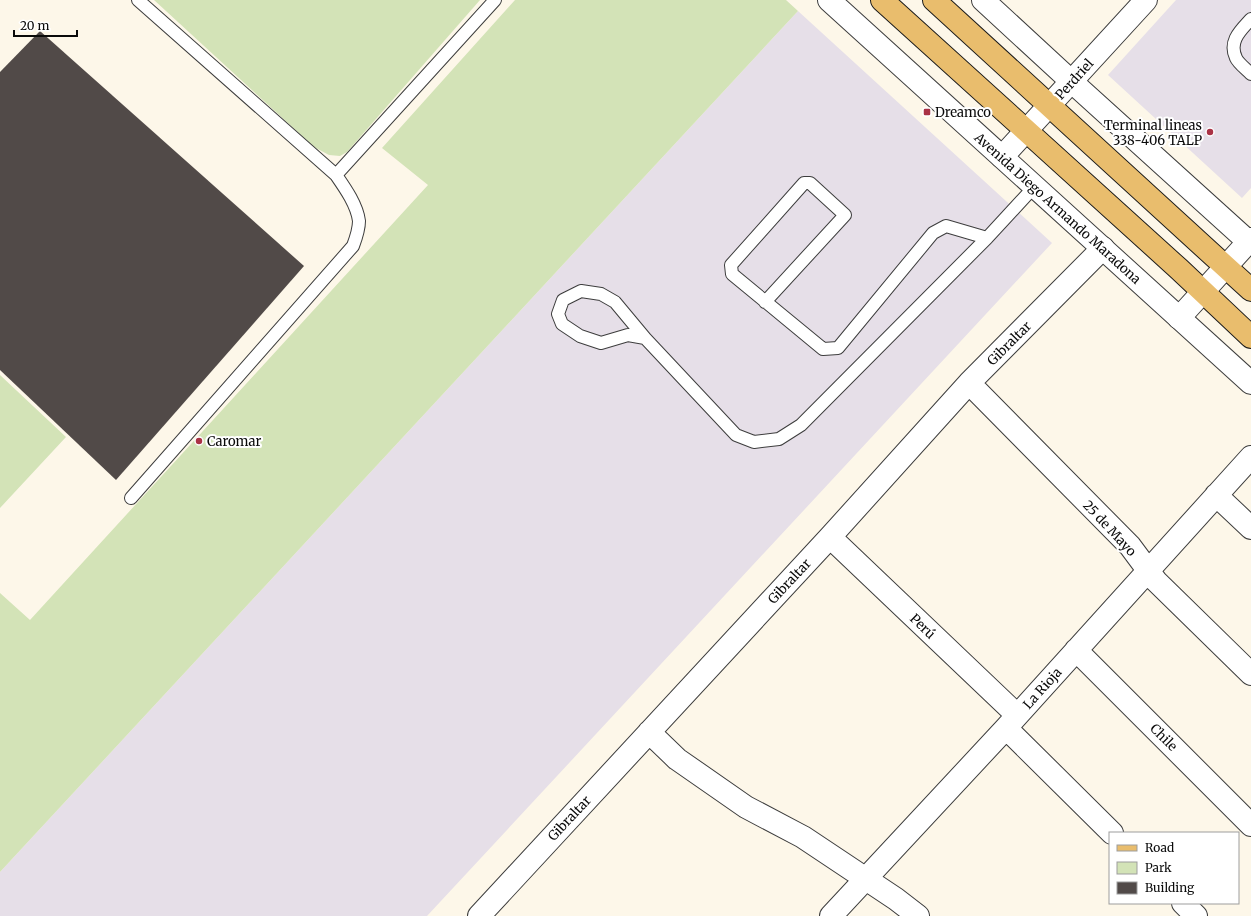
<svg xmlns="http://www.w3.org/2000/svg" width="1251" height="916" font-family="Merriweather,serif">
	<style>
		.industrial { fill: #e6dfe8 }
		.green { fill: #d3e3b7 }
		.building { fill: #514a48 }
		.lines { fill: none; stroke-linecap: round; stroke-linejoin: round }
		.service-casing { stroke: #3d3d3d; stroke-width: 14 }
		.minor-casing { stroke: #3d3d3d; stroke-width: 24 }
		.tertiary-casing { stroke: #3d3d3d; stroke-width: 24 }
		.primary-casing { stroke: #1b1b1b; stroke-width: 24 }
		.service { stroke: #fff; stroke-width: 12 }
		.minor { stroke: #fff; stroke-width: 22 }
		.tertiary { stroke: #fff; stroke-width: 22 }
		.primary { stroke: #e9bd6d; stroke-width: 22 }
		.poi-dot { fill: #aa3245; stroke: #fff; stroke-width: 1.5 }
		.labels { text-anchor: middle; stroke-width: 4; stroke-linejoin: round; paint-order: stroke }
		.street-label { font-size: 13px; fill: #0a0a0a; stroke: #fff }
		.poi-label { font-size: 13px; fill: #0a0a0a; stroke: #fff; text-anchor: start }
	</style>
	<rect width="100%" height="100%" fill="#fdf7e9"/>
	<path class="industrial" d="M1176 0H1251V188L1242 198 1108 75Z
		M798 11 1052 243 427 916H0V872Z"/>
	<path class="green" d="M154 0H480L347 152 340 156 329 155 314 147Z
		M515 0H786L798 11 0 872V593L30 620 428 185 382 148Z
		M0 375 66 437 0 508Z"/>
	<path class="building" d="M40 31 304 266 116 480 0 370V72Z"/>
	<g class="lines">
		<g class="service-casing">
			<path id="service" d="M1251 19C1241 30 1228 41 1236 58 1238 63 1246 69 1251 74
				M336 175 495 0
				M765 302 845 215 810 183H804L731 265 732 274 823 349 838 348 933 233 946 226 987 238
				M645 338 615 302 601 294 581 291 563 300 558 314 562 324 580 336 601 343 628 335 645 338 736 435 754 442 779 439 801 425 987 238 1035 186
				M131 498 353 246C356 238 359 229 359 221 357 205 345 188 336 175L138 0"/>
		</g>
		<g class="minor-casing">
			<path id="minor" d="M1002 157 1146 0
				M1179 318 1251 239
				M969 383 1130 546 1156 581 1251 674
				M1216 495 1251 528
				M830 537 1017 715
				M1076 650 1251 825
				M1006 728 1112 833
				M649 732 677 759 746 807 803 837 896 899 918 916
				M1183 903 1196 916
				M479 916 830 537 969 383 1103 248
				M831 916 1006 728 1251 457"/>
		</g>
		<g class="tertiary-casing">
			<path id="tertiary" d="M829 0 1251 383
				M983 0 1072 82 1251 244"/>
		</g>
		<g class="primary-casing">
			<path id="primary" d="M882 0 1179 269 1251 337
				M934 0 1251 290"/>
		</g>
		<use href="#service" class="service"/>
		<use href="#minor" class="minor"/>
		<use href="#tertiary" class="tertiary"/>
		<use href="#primary" class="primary"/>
	</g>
	<g class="poi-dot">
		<rect x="923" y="108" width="8" height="8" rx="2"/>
		<circle cx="1210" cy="132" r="4"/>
		<circle cx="199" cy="441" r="4"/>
	</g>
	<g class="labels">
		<g class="street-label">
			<text transform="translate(1074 79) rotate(-48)" y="5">Perdriel</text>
			<text transform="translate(1058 208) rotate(42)" y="5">Avenida Diego Armando Maradona</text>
			<text transform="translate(1009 343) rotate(-45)" y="5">Gibraltar</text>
			<text transform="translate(1110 528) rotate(47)" y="5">25 de Mayo</text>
			<text transform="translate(789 581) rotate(-47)" y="5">Gibraltar</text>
			<text transform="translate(923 626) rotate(44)" y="5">Perú</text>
			<text transform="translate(1042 688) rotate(-48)" y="5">La Rioja</text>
			<text transform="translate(1164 737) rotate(45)" y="5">Chile</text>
			<text transform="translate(569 818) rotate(-47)" y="5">Gibraltar</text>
		</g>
		<g class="poi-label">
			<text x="935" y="117">Dreamco</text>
			<text x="1202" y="130" text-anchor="end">Terminal lineas<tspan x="1202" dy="15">338-406 TALP</tspan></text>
			<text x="207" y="446">Caromar</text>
		</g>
	</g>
	<rect x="1109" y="832" width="130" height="72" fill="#ffffff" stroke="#9d9d9d"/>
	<rect x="1117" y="845" width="20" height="6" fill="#e9bd6d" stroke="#9d9d9d"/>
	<text x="1145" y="852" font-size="12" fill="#0a0a0a">Road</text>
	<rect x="1117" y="862" width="20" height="12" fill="#d3e3b7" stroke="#9d9d9d"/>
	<text x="1145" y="872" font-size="12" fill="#0a0a0a">Park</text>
	<rect x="1117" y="882" width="20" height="12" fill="#514a48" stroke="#9d9d9d"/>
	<text x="1145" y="892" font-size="12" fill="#0a0a0a">Building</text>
	<path d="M14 30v6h63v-6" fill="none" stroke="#0a0a0a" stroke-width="2"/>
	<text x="20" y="30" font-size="12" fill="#0a0a0a" stroke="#ffffff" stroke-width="3" paint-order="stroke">20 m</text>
</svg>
